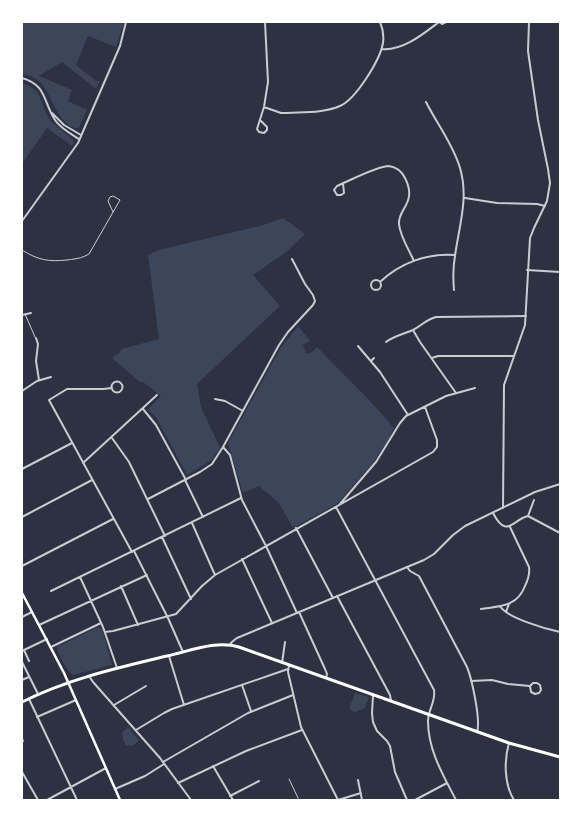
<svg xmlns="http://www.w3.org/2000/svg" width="582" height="822" font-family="Inter,sans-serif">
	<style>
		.green { fill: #3c4559 }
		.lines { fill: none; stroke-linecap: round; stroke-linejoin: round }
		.service { stroke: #caccd0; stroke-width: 1 }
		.minor { stroke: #caccd0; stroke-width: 2 }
		.tertiary { stroke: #caccd0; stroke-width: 2 }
		.secondary { stroke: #fff; stroke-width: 2.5 }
		.primary { stroke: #fff; stroke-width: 3 }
	</style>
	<rect width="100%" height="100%" fill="#2d3142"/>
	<path class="green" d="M22 22H124L116 47 88 36 76 65 96 81H100L96 89 62 62 39 76 72 90 68 101 87 110 79 128C59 130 52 93 39 81 34 77 28 75 22 74Z
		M22 83C45 89 39 106 51 121 56 127 72 137 74 142L72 146 47 128 22 164Z
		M283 218 305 234 285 253 253 275 280 306 197 384 201 407 220 448 212 460 187 475 157 419 148 409 161 396 143 382H140L112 358 120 352 121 349 159 339 148 255 159 250 263 225Z
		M298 326 310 341 303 345 306 354 312 352 317 347C343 374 370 399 394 428L389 439 373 463 338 503 293 528 279 503 259 486 243 493 228 443 281 347Z
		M98 627 102 629 112 665 73 675C67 671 57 653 57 647Z
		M355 693 369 697 365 708 355 712 350 710V706Z
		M128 727 139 740 133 746 126 745 123 740 122 733Z"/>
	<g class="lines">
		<path class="service" d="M22 250C38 260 48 262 67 260 73 259 79 259 85 256L89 254 120 200 113 196 110 197 108 201 113 212
			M25 314 35 337
			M289 779 299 800"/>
		<path class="minor" d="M382 49C403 51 423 34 439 22L442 24 446 22
			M22 78C47 85 43 102 55 120 60 128 71 134 79 139
			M426 102C437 124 453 144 460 168 469 198 459 226 455 256 453 267 453 279 454 290
			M264 107 281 113H287C304 112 324 113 340 106 356 99 380 60 383 43 384 36 383 29 380 22
			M52 113 64 125 81 135
			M260 120 267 127V130L264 133 259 132 257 129 264 107 268 82 265 22
			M343 183 344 193 341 195H337L334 190 337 186C349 181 377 166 389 166 396 167 402 172 405 178 408 184 410 190 409 196 408 207 398 213 399 224 400 236 409 250 414 261
			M465 198 497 203 537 204 545 206
			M527 270 560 272
			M371 285a5 5 0 1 1 10 0a5 5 0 1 1-10 0Z
			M380 282C400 263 427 253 455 255
			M22 315 31 313
			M413 330 420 342 456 393
			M36 338 38 344 36 361 39 380
			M386 342C394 336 404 334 413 330 421 326 427 319 436 317L526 316
			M358 346 380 372 408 415
			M432 358 438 356H514
			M371 361 374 358
			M111.5 387a5.5 5.5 0 1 1 11 0a5.5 5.5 0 1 1-11 0Z
			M112 388 103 389H67L49 400 132 552
			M22 391 37 381 51 377
			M215 399 225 401 243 411
			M143 409 156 425 186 480
			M112 438 129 462 165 536
			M223 447 230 455 242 500 266 546 297 613
			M83 463 157 395
			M22 469 72 443
			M185 480 203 517
			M148 499 200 472 212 464 223 447 279 345 288 332 313 305 315 301 313 295 305 284 292 259
			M340 504 376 462 400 423 406 416 446 396 475 388
			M336 507 434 690C436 701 428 710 428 721 428 750 443 775 456 800
			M493 513C507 540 513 519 528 516L560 533
			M528 516 534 500
			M22 517 92 480
			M192 523 215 575
			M296 528 333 598
			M162 537 191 599
			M134 551 168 618 183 652
			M242 559 272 623
			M22 566 113 519
			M407 567 410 571 419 576 467 667C472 679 481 721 477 732
			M80 577 103 627 117 668
			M121 586 138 625
			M51 591 241 498
			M337 596 390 695 391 701
			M500 606C507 618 546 629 560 632
			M481 609C500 606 517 607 525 586 528 580 530 574 529 567L510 527
			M299 612 325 669 327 674 326 678
			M506 612 509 604
			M22 617 32 612
			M39 625 147 575
			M105 632 113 631 176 614 202 586 215 575 433 452 437 447V440L425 407
			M51 647 101 623
			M24 650 29 661
			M169 656 184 705
			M22 662 38 694
			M282 663 285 642
			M289 665 288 672 301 727 338 800
			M22 680 29 677
			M471 681 492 680 508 684 530 686 531 692 535 694 539 693 541 690 540 685 537 683H533L530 686
			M242 685 251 711
			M373 696 372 713 373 722 377 731 387 741 390 746 395 772 407 800
			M29 699 77 800
			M114 705 146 686
			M37 717 76 700
			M136 730 164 713 172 709 288 669
			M22 739 23 741
			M509 743C504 760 504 784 514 800
			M163 762 248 713 293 695
			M213 766 233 800
			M22 772 38 800
			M358 780 362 800
			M178 783 246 751 302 730
			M115 789 145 776 164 764
			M230 796 259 781
			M47 800 106 768
			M338 800 361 793
			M415 800 447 783"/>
		<path class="tertiary" d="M22 221 78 143 120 46 126 22
			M503 508 504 385 525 325 530 238 534 228 547 201 550 183 548 169 538 120 528 51 529 22
			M230 644 233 641 237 638 424 560 434 554 453 535 465 526 535 492 560 484
			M22 651 47 639
			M89 676 93 682 160 758 191 800"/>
		<path class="secondary" d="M22 593 64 673 120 800"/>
		<path class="primary" d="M22 702C68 679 117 668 167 656 190 651 216 640 239 647L509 743 560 757"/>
	</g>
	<rect width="582" height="822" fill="none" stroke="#ffffff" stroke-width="46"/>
</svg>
